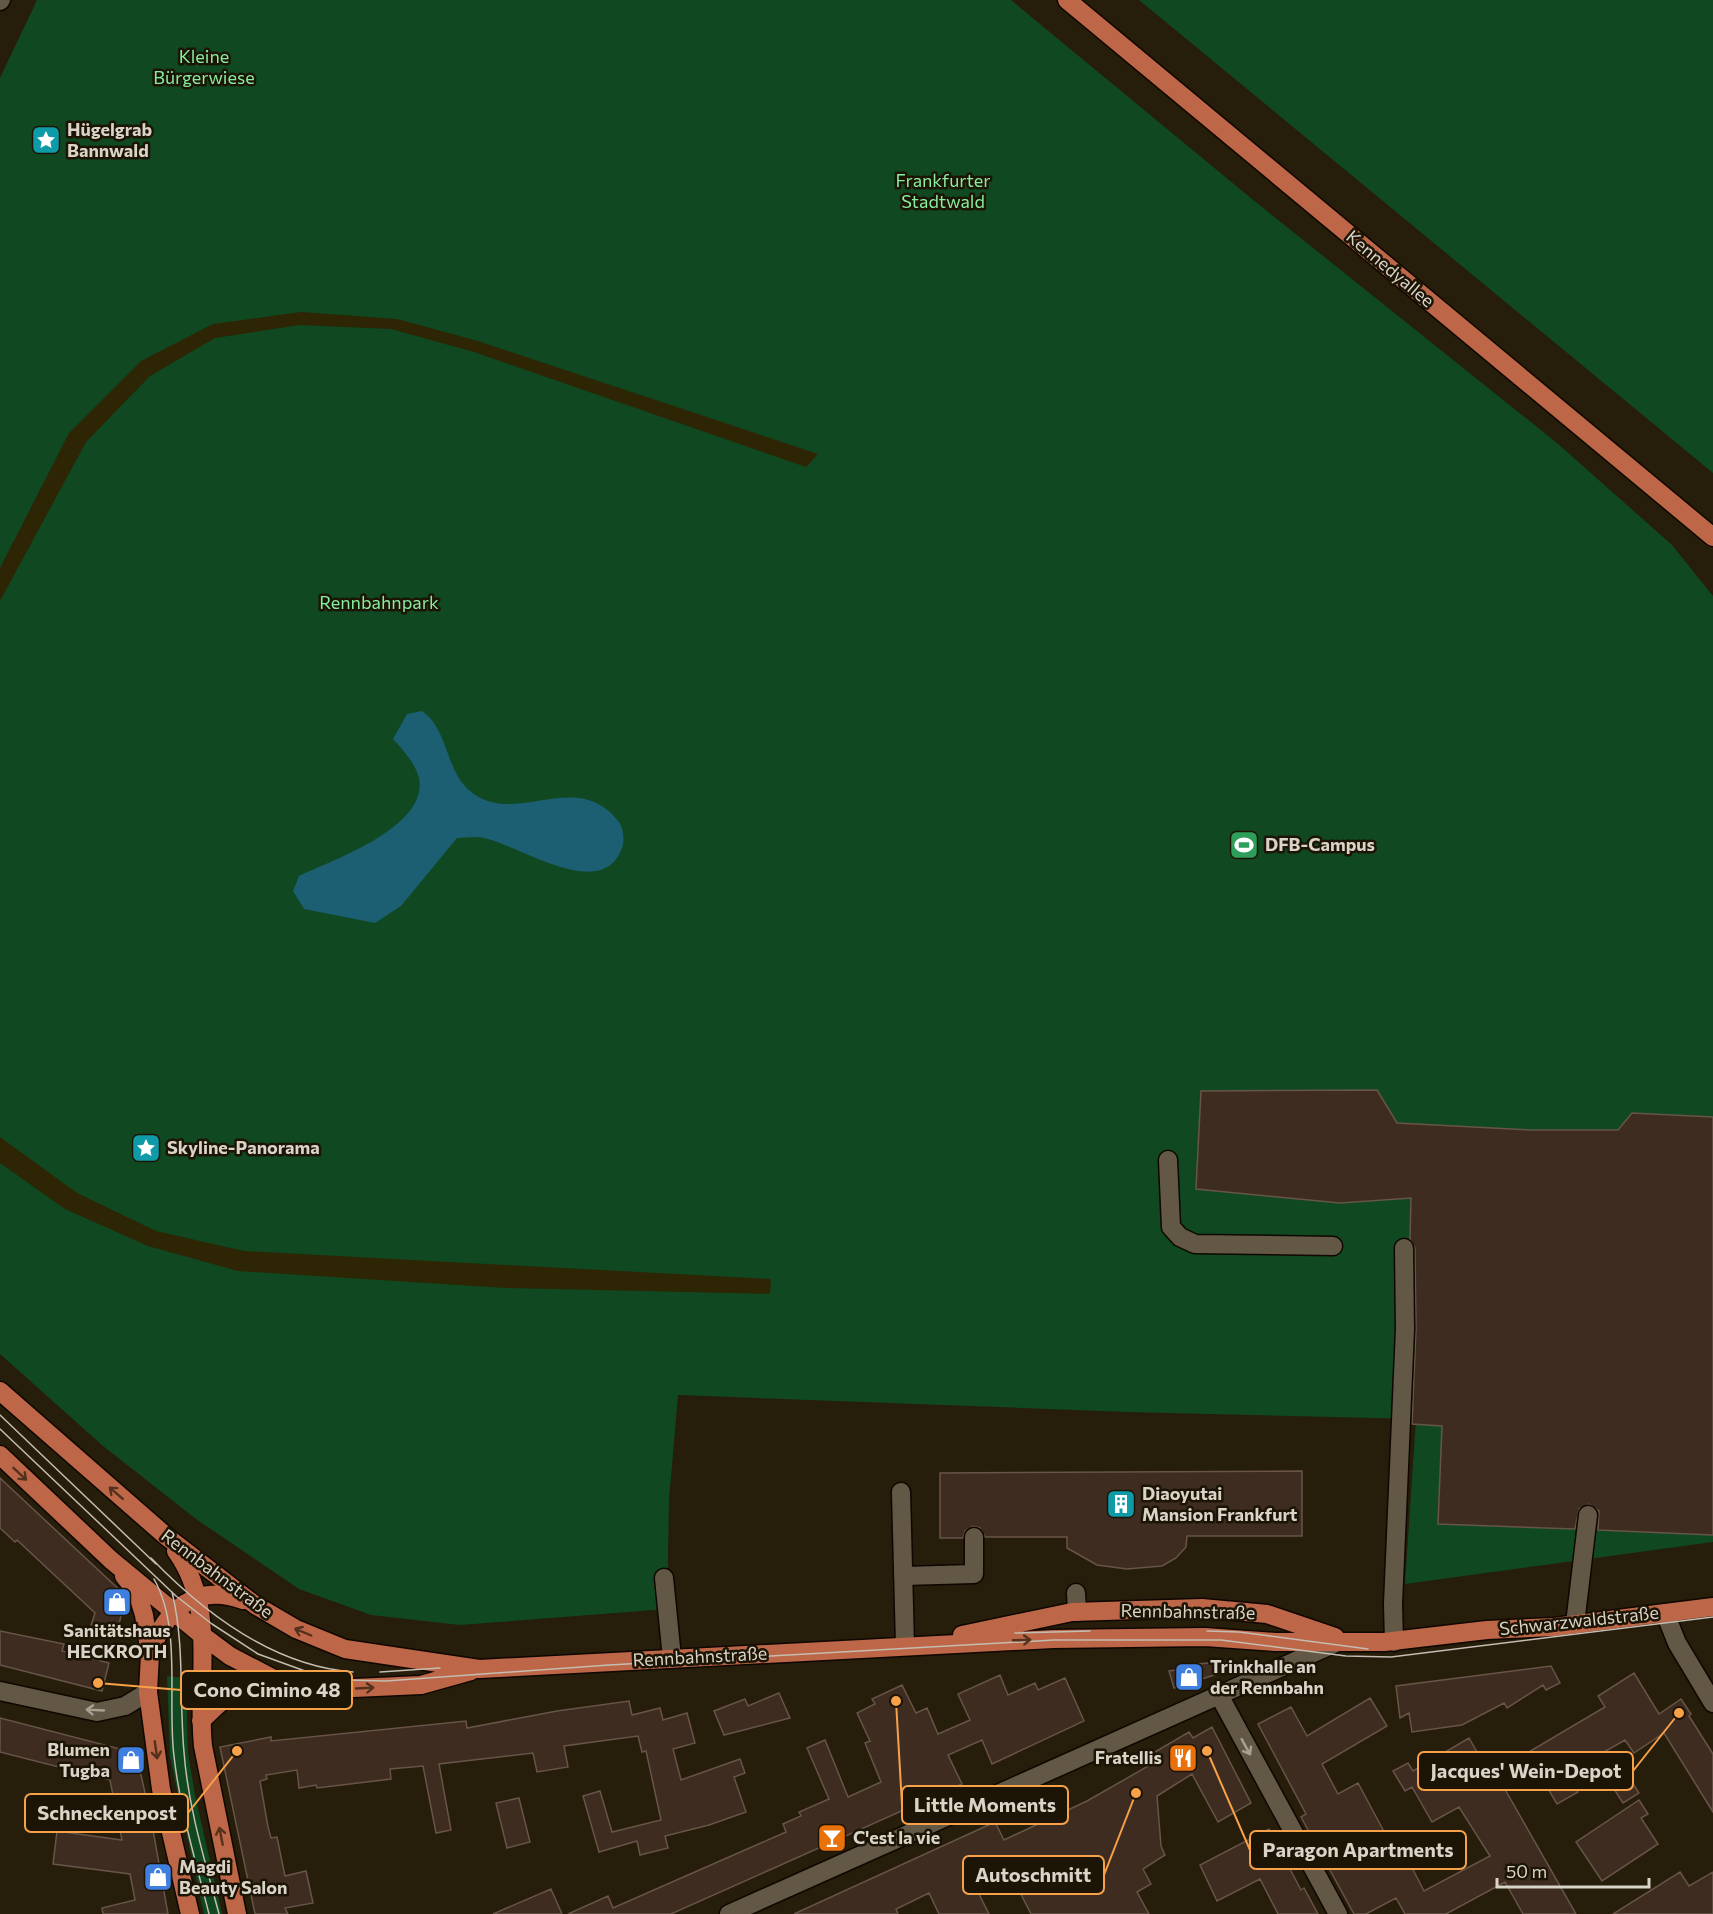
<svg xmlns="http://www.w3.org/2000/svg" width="1713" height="1914" font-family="Commissioner,sans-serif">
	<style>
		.green { fill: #104822 }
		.sand { fill: #2d2504 }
		.water { fill: #1c5e72 }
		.building { fill: #3e2c21; stroke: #685448; stroke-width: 1.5 }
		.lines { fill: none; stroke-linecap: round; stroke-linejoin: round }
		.minor-casing { stroke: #0f0700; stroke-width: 21 }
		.major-casing { stroke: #0f0700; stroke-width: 21 }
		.minor { stroke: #625845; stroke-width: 18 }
		.major { stroke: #bd6648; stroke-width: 18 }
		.tram { stroke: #c4bdb1; stroke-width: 1.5 }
		.oneway { stroke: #54311c }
		.oneway2 { stroke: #a9a294 }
		.labels { text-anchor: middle; stroke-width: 5; stroke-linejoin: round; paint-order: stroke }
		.park-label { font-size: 18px; fill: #86ef9f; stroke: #1c1404 }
		.poi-label { font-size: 18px; font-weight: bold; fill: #d9d3c8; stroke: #1c1404; text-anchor: start }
		.street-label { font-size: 18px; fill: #d9d3c8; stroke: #1c1404 }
		.leader { fill: none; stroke: #f7a149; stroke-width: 2 }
		.callout-dot { fill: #f7a149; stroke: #1c1404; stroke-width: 2 }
		.callout { fill: #1c1404; stroke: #f7a149; stroke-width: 2 }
		.callout-label { font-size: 20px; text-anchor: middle; font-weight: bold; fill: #d9d3c8 }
	</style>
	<rect width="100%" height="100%" fill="#261d0b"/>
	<path class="green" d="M37 0H1011L1252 199 1557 443 1672 545 1713 596V1542L1405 1584 1416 1419 1127 1412 678 1395 669 1500 667 1609 460 1625 371 1615 299 1589 196 1519 103 1446 0 1354V78Z
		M1139 0H1713V473Z
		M167 1676 186 1678 188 1753 195 1795 222 1914H204L170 1757Z"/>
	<path class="sand" d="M301 312 397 319 478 341 818 454 806 467 474 352 391 329 299 325 215 338 150 376 86 442 0 601V568L69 433 141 361 213 324Z
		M0 1137 77 1193 156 1231 244 1251 771 1279 770 1294 506 1288 238 1271 148 1246 65 1209 0 1163Z"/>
	<path class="water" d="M422 711C449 730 445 770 470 791 515 829 576 766 619 822 623 828 625 841 622 848 602 903 521 846 484 838 476 836 466 838 457 838L401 906 375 923 304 909 293 891 299 876C333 860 429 827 419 778 415 763 404 751 393 739L407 714Z"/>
	<path class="building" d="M1377 1090 1397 1123 1529 1130H1618L1632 1113 1713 1117V1535L1598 1530 1599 1511 1589 1504 1579 1509 1575 1529 1438 1524 1442 1426 1412 1424 1416 1329 1415 1248 1410 1239 1411 1198 1340 1203 1196 1189 1201 1091Z
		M1302 1471V1536H1187L1186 1547 1176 1558 1162 1566 1127 1569 1097 1565 1067 1548V1537H985L980 1528 973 1526 965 1531 963 1538H940V1473Z
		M0 1478 126 1596 117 1632 91 1625 95 1613 17 1540 15 1542 0 1528Z
		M0 1631 64 1644 62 1651 109 1663 102 1691 0 1665Z
		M1222 1662 1236 1664V1668L1174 1688 1169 1671 1184 1669V1665Z
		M1551 1666 1560 1683 1546 1690 1543 1685 1507 1708 1504 1703 1462 1725 1412 1732 1409 1713 1400 1718 1396 1686Z
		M1634 1673 1659 1714 1681 1699 1691 1714 1689 1716 1713 1754V1812L1664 1733 1634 1753 1625 1740 1567 1773 1578 1792 1557 1804 1527 1753 1605 1707 1598 1696Z
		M1000 1675 1008 1695 1035 1683 1038 1690 1065 1678 1084 1721 992 1764 982 1740 948 1755 962 1784 671 1914H568L608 1896 613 1908 786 1832 783 1824 801 1816 799 1812 829 1799 807 1748 825 1740 848 1797 881 1782 865 1743 870 1741 857 1713 875 1704 872 1699 902 1685 916 1713 927 1708 938 1734 970 1720 958 1694Z
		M779 1693 790 1718 724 1735 714 1711 745 1699 748 1706Z
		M1370 1698 1387 1726 1322 1764 1338 1794 1358 1783 1395 1852 1402 1848 1424 1891 1490 1856 1459 1807 1432 1822 1412 1787 1405 1791 1393 1771 1408 1763 1413 1771 1469 1738 1494 1782 1499 1779 1576 1914H1523L1505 1882 1446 1914H1405L1396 1898 1366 1914H1354L1301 1817 1306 1814 1258 1724 1291 1707 1307 1736Z
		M629 1701 632 1715 660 1708 663 1720 687 1713 695 1743 673 1749 681 1780 740 1759 745 1773 734 1777 746 1812 709 1825 665 1836 668 1848 640 1855 637 1841 599 1852 583 1796 600 1791 612 1832 661 1820 646 1751 642 1752 638 1736 564 1746 568 1767 537 1772 533 1753 439 1764 451 1830 436 1833 423 1766 390 1769 391 1779 317 1788 316 1785 299 1788 297 1770 266 1775 267 1779 260 1781 268 1827 271 1838 277 1837 285 1876 306 1871 313 1903 285 1908 288 1914H255L220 1747 271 1737V1741L466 1721 467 1728 557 1711Z
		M0 1718 136 1753 151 1819 168 1914H103L102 1908 135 1900 130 1874 53 1864 57 1831 122 1840 110 1780 0 1752Z
		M1212 1727 1251 1803 1218 1822 1192 1774 1157 1796 1161 1846 1165 1855 1143 1869 1151 1884 1137 1892 1149 1914H1031L1004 1861 971 1878 989 1914H939L929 1893 896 1909 898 1914H794L995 1822 1004 1840 1087 1801 1157 1761 1153 1753 1189 1732 1193 1738Z
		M1628 1776 1639 1793 1623 1803 1612 1786Z
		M519 1798 530 1842 507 1848 496 1803Z
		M1639 1800 1648 1814 1641 1818 1658 1844 1602 1881 1576 1842Z
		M1269 1829 1301 1890 1304 1888 1318 1914H1278L1260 1879 1217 1901 1200 1865Z
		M1680 1872 1689 1886 1713 1872V1914H1613Z
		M551 1889 562 1914H493Z"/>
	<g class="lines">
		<g class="minor-casing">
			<path id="minor" d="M0 1 1 0
				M1168 1160 1171 1227 1180 1237 1195 1244 1333 1246
				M901 1492 905 1645
				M903 1576 974 1574V1537
				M664 1578 672 1658
				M1076 1593 1077 1612
				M1665 1613 1677 1643 1713 1703
				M1575 1624 1588 1515
				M1394 1642 1393 1604 1405 1329 1404 1248
				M0 1691 97 1712 125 1706 148 1692
				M1219 1695 1338 1914
				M729 1914 1338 1642"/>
		</g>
		<g class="major-casing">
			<path id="major" d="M1067 0 1713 537
				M0 1391 167 1537 255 1605 296 1629 345 1649 479 1669 1053 1639 1205 1637 1275 1642H1384L1487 1630 1554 1627 1713 1607
				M0 1455 111 1560 203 1636 230 1656 276 1680 320 1689 354 1688 421 1685 471 1671
				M176 1551C218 1610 196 1678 203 1746L237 1914
				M124 1576 137 1592 144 1615 150 1654 148 1692 161 1789 190 1914
				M962 1635 1072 1612 1202 1608 1267 1614 1335 1637
				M151 1652C165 1609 197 1583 243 1600
				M201 1721C229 1693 236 1685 276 1680"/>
		</g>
		<use href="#minor" class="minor"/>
		<use href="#major" class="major"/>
		<path class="tram" d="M0 1415 156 1564
			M0 1429 176 1596 212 1624 258 1654 305 1671 347 1680 386 1681 609 1665 1054 1640H1221L1346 1656 1391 1657 1713 1617
			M151 1558C205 1614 273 1666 353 1672
			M154 1579C182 1628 167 1701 174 1756 180 1810 196 1862 209 1914
			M172 1592C185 1645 179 1699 184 1752 188 1807 205 1861 219 1914
			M1207 1631 1239 1632 1368 1649
			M1015 1633 1090 1631
			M380 1672 440 1668"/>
	</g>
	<defs><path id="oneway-shaft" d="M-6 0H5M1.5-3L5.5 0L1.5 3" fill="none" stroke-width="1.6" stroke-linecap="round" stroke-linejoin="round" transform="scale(1.5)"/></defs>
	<g class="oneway">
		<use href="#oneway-shaft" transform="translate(20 1474) rotate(43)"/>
		<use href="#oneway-shaft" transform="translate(116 1493) rotate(-139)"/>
		<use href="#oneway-shaft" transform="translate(303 1632) rotate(-157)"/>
		<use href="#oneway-shaft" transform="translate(1022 1640) rotate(-2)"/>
		<use href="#oneway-shaft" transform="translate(365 1688) rotate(-3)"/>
		<use href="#oneway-shaft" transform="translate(156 1750) rotate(82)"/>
		<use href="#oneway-shaft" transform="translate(221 1836) rotate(-101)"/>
	</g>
	<g class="oneway2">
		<use href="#oneway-shaft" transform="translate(95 1710) rotate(-177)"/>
		<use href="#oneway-shaft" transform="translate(1246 1747) rotate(61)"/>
	</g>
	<defs>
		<g id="sight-square" transform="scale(1.5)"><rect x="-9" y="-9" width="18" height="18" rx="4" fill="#0f9aa8" stroke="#1c1404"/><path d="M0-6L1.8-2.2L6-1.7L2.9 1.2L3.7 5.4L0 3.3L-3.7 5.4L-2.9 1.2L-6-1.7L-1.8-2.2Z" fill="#fff"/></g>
		<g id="stadium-square" transform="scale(1.5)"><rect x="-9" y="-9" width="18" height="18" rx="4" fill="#2e9e5b" stroke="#1c1404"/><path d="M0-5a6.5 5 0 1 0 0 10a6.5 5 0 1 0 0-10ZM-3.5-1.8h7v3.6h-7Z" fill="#fff"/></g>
		<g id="building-square" transform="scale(1.5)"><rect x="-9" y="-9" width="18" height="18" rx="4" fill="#0f9aa8" stroke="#1c1404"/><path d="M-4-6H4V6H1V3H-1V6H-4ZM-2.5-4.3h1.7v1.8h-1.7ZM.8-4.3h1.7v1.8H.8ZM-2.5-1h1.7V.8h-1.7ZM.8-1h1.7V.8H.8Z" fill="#fff"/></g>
		<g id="shop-square" transform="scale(1.5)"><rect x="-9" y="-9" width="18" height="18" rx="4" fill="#3f7fe0" stroke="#1c1404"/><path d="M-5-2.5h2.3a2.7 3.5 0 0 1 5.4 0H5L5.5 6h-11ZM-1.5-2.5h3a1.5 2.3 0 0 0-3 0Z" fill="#fff"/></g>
		<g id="restaurant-square" transform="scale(1.5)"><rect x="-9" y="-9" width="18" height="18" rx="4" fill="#e8710a" stroke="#1c1404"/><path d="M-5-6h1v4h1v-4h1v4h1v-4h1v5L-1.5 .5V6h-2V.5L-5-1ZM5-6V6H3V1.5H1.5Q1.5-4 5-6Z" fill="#fff"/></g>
		<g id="bar-square" transform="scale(1.5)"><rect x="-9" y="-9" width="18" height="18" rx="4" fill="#e8710a" stroke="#1c1404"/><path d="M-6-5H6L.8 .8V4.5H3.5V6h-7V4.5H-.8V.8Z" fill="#fff"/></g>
	</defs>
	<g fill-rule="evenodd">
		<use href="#sight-square" x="46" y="140"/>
		<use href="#stadium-square" x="1244" y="845"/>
		<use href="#sight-square" x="146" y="1148"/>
		<use href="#building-square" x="1121" y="1504"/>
		<use href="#shop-square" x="117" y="1602"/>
		<use href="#shop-square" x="1189" y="1677"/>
		<use href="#restaurant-square" x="1183" y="1758"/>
		<use href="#shop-square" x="131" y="1760"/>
		<use href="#bar-square" x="832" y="1838"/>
		<use href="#shop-square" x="158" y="1877"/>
	</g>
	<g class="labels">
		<g class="park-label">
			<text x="204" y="63">Kleine<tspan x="204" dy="21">Bürgerwiese</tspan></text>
			<text x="943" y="187">Frankfurter<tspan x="943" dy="21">Stadtwald</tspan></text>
			<text x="379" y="609">Rennbahnpark</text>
		</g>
		<g class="poi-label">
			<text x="67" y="136">Hügelgrab<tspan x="67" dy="21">Bannwald</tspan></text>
			<text x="1265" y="851">DFB-Campus</text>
			<text x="167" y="1154">Skyline-Panorama</text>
			<text x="1142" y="1500">Diaoyutai<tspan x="1142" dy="21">Mansion Frankfurt</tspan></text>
			<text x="117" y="1637" text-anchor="middle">Sanitätshaus<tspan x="117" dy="21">HECKROTH</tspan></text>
			<text x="1210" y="1673">Trinkhalle an<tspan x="1210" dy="21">der Rennbahn</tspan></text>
			<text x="110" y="1756" text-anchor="end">Blumen<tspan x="110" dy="21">Tugba</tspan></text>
			<text x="1162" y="1764" text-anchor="end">Fratellis</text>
			<text x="853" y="1844">C'est la vie</text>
			<text x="179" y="1873">Magdi<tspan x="179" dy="21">Beauty Salon</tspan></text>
		</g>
		<g class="street-label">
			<text transform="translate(1390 269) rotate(40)" y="6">Kennedyallee</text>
			<text transform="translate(217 1574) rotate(37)" y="6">Rennbahnstraße</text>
			<text transform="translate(1188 1612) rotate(1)" y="6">Rennbahnstraße</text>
			<text transform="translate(1579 1621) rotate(-6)" y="6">Schwarzwaldstraße</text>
			<text transform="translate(700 1657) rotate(-3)" y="6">Rennbahnstraße</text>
		</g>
	</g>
	<path class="leader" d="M98 1683L181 1690M1679 1713L1633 1771M896 1701L902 1805M237 1751L188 1813M1207 1751L1250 1850M1136 1793L1104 1875"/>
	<g class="callout-dot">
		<circle cx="98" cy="1683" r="6"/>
		<circle cx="1679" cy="1713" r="6"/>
		<circle cx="896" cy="1701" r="6"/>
		<circle cx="237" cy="1751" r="6"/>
		<circle cx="1207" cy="1751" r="6"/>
		<circle cx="1136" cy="1793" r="6"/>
	</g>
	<g class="callout">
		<rect x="181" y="1671" width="171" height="38" rx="6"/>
		<rect x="1418" y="1752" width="215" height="38" rx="6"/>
		<rect x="902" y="1786" width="166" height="38" rx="6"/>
		<rect x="25" y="1794" width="163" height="38" rx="6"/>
		<rect x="1250" y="1831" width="216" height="38" rx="6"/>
		<rect x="963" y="1856" width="141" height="38" rx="6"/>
	</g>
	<g class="callout-label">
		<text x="267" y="1697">Cono Cimino 48</text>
		<text x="1526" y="1778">Jacques' Wein-Depot</text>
		<text x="985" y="1812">Little Moments</text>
		<text x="107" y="1820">Schneckenpost</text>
		<text x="1358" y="1857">Paragon Apartments</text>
		<text x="1033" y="1882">Autoschmitt</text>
	</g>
	<path d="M1497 1878v9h152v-9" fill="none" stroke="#d9d3c8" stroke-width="3"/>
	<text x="1506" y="1878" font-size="18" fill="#d9d3c8" stroke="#1c1404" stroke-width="4.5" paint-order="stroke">50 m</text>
</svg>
